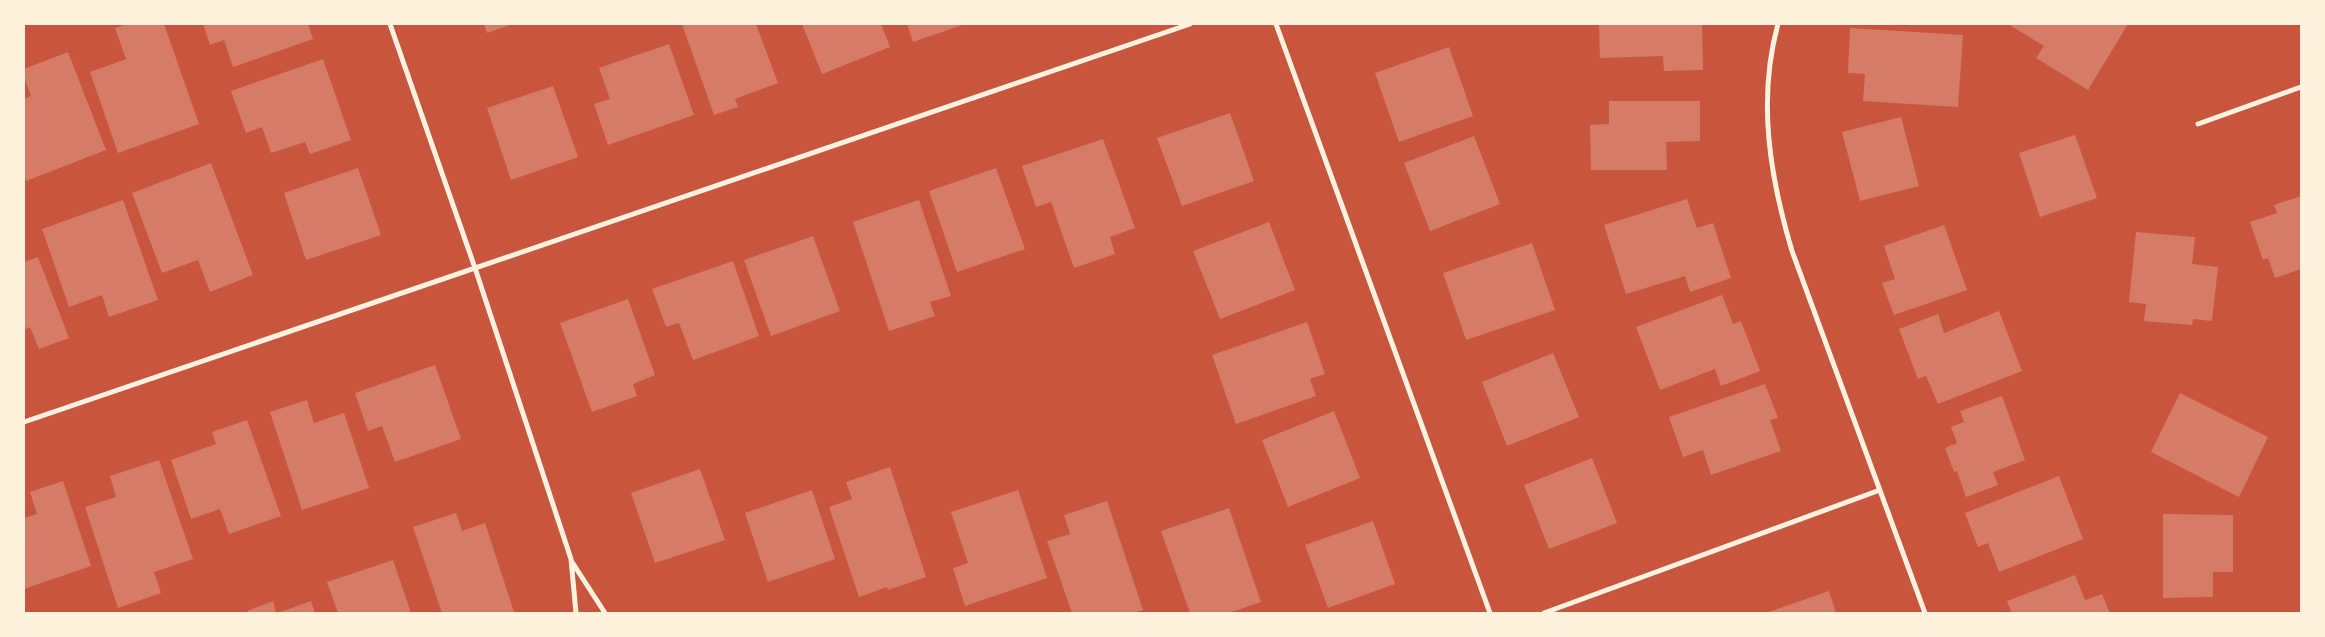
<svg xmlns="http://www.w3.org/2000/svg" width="2325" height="637" font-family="'Alegreya Sans',sans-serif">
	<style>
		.building { fill: #d67c66 }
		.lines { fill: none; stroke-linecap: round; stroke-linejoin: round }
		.minor { stroke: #fff3e0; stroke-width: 5 }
	</style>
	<rect width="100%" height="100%" fill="#c8553d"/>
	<path class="building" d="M128 24H164L199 124 118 153 90 72 126 59 115 28Z
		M203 24H308L313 39 233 67 224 40 210 45Z
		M484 24H512L487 33Z
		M682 24H730V25L756 24 778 83 735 99 738 107 714 115Z
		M802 24H881L890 47 822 74Z
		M907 24H965L913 42Z
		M1599 24H1702L1703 70 1664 71 1663 56 1600 58Z
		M2008 24H2128L2088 90 2036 58 2044 46Z
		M1850 28 1963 35 1958 107 1863 101 1865 74 1848 73Z
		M669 44 694 115 608 145 594 104 610 99 599 68Z
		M1449 47 1473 116 1399 142 1375 73Z
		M68 52 106 150 26 181 24 175V99L31 96 24 77V69Z
		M323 59 351 140 310 154 305 142 271 153 262 127 246 133 231 91Z
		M553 86 578 157 511 180 487 108Z
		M1609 101H1700V141L1666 142 1667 170H1591L1590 125 1609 124Z
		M1230 113 1254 181 1182 206 1157 138Z
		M1901 117 1919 186 1860 201 1842 132Z
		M2075 135 2097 198 2040 217 2019 153Z
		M1474 136 1500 204 1430 231 1404 163Z
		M1103 139 1135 228 1110 237 1115 254 1074 268 1051 202 1036 207 1022 166Z
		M211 163 253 275 210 292 198 260 162 273 132 193Z
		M358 168 381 235 306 260 284 193Z
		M996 168 1025 249 957 272 929 191Z
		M2301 196V269L2275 278 2268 258 2263 260 2250 222 2277 213 2274 205Z
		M1687 199 1697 228 1713 223 1731 278 1690 292 1685 276 1626 294 1604 225Z
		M123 200 158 300 109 317 102 295 69 307 42 229Z
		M919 200 951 296 930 302 935 316 889 331 853 222Z
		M1269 222 1295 290 1220 319 1193 251Z
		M1944 225 1967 290 1894 315 1882 283 1895 279 1884 246Z
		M2136 232 2195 237 2192 264 2218 267 2212 321 2193 319 2192 325 2144 321 2146 304 2129 302Z
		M813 236 840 311 771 336 744 260Z
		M1532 243 1555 310 1466 340 1443 273Z
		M38 257 69 338 39 349 30 327 24 330V262Z
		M733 261 759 336 693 360 679 323 666 327 652 289Z
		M1722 295 1733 324 1741 321 1760 371 1721 386 1715 369 1660 390 1636 327Z
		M628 299 655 375 633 384 637 396 592 412 560 323Z
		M1999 311 2022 371 1938 404 1926 376 1918 379 1899 329 1938 314 1944 333Z
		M1307 322 1325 374 1310 379 1316 396 1236 424 1212 355Z
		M1553 353 1579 417 1507 446 1482 382Z
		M435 365 461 439 395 462 382 426 368 431 355 393Z
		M1765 384 1778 418 1770 420 1781 451 1711 475 1703 450 1683 457 1669 417Z
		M2180 393 2268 437 2239 497 2151 452Z
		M2002 396 2025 460 1993 472 1998 485 1966 497 1957 471 1954 472 1945 448 1957 443 1951 427 1964 422 1960 411Z
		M307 400 314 423 344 413 369 488 302 510 270 412Z
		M1334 411 1360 478 1288 507 1262 440Z
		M247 420 281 516 229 534 220 509 191 519 171 460 216 444 212 432Z
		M1592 458 1617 523 1549 549 1524 485Z
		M159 460 193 559 154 572 161 593 118 608 85 507 116 497 110 476Z
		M890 467 926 577 888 590 887 587 859 597 829 507 852 499 846 482Z
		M700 469 725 540 655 563 631 493Z
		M2059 476 2083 539 1999 572 1988 543 1978 547 1965 513Z
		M63 481 91 566 24 589V518L37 514 30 492Z
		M812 490 835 559 768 582 745 513Z
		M1018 490 1047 578 965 606 953 568 968 563 951 512Z
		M1107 501 1143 610 1134 613H1072L1047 541 1070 534 1064 515Z
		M1229 508 1261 602 1229 613H1190L1161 531Z
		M456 513 462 531 485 523 514 612 442 613 413 527Z
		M2163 514 2233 515V572H2213V597L2163 598Z
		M1373 521 1395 584 1328 608 1305 545Z
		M393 560 411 613H338L327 582Z
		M2075 575 2085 600 2102 594 2110 613H2012L2007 601Z
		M1829 591 1836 613H1766Z
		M273 601 276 613H248L247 611Z
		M311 601 315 613H278Z"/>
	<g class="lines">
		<path class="minor" d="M390 24 475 268 571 559 576 613
			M1276 24 1490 613
			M1778 24C1757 100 1770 177 1792 251L1925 613
			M2198 124 2301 87
			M24 422 1190 24
			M572 562 605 613
			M1544 613 1880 490"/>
	</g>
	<rect width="2325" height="637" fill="none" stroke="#fff3e0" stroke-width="50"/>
</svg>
